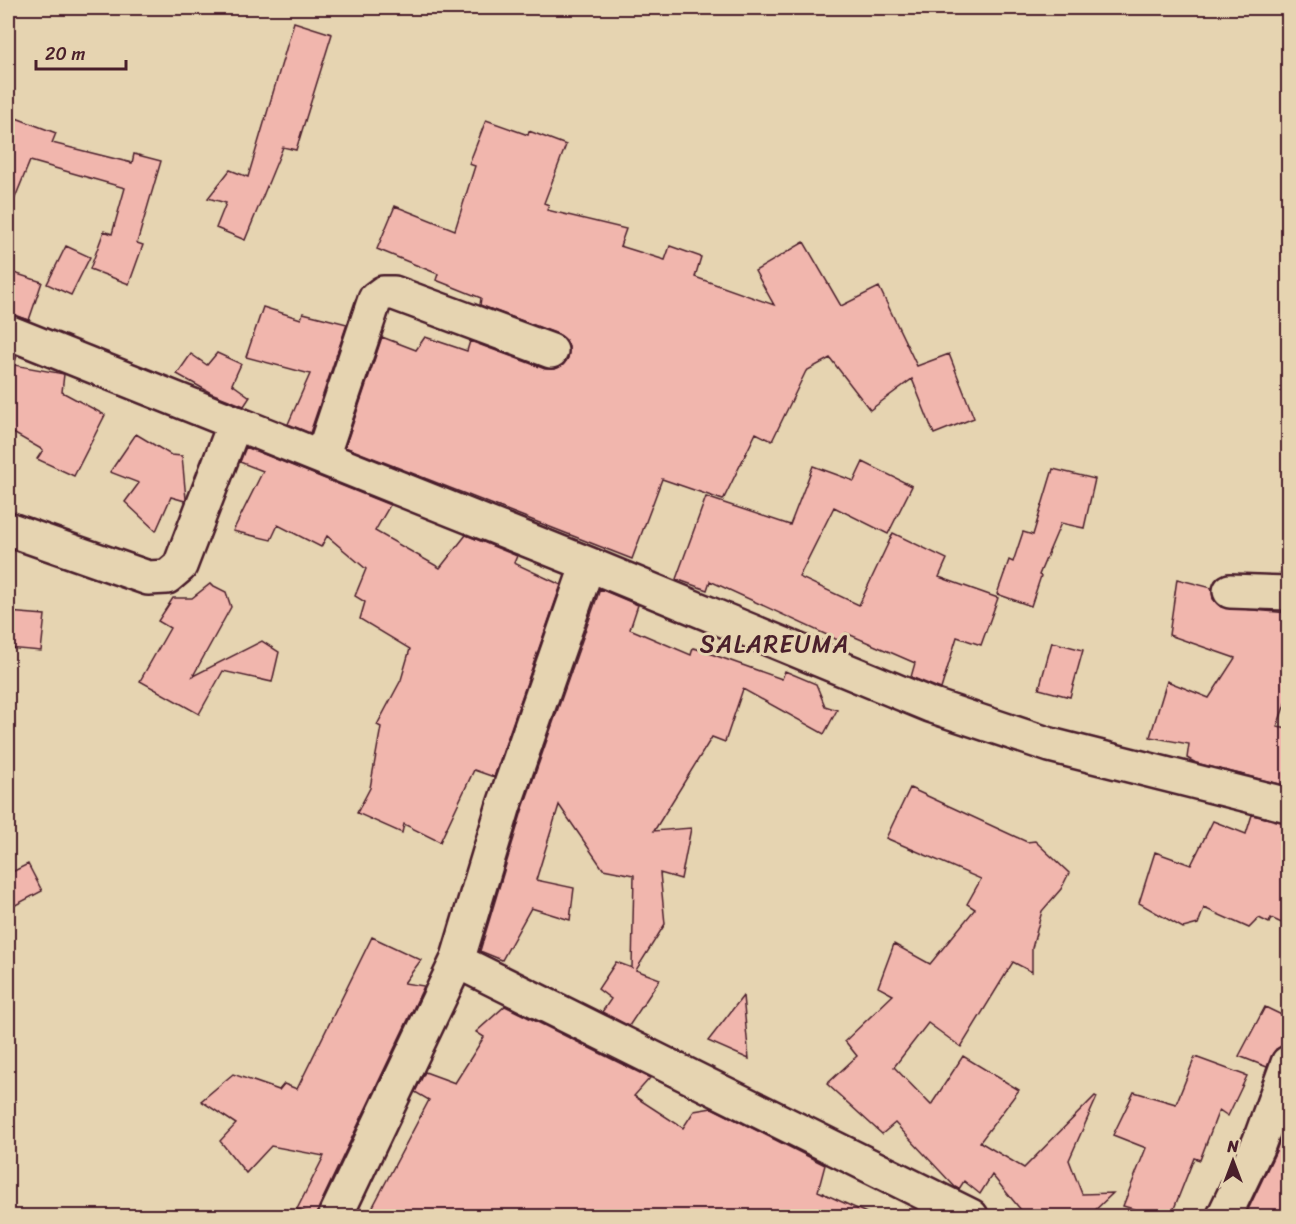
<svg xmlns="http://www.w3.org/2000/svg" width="1296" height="1224" font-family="Sriracha,sans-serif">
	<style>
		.building { fill: #f1b6ad; stroke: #4a1f2b; stroke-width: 1.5 }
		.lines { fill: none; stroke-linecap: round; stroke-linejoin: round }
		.minor-casing { stroke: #4a1f2b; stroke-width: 38 }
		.minor { stroke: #e6d4b1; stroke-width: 33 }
		.labels { text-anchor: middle; stroke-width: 6; stroke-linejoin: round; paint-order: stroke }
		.quarter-label { font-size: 24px; letter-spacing: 1.5px; fill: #4a1f2b; stroke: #e6d4b1 }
	</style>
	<rect width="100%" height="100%" fill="#e6d4b1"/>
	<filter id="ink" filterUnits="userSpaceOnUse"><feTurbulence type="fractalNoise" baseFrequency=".0167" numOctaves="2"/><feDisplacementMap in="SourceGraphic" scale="12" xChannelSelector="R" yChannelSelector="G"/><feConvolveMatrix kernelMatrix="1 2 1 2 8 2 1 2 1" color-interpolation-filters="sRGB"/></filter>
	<g filter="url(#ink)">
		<path class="building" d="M294 22 332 34 296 150 283 147 245 240 216 228 226 203 208 198 230 170 248 177Z
			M8 115 56 133 52 143 132 163 134 154 161 161 137 243 143 245 129 284 90 269 104 231 112 234 125 188 30 161 8 215Z
			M486 120 528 135 529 131 566 145 544 203 549 205 547 210 626 229 620 246 665 260 670 246 701 257 695 277 774 305 755 271 804 242 841 306 879 287 917 366 949 354 974 418 934 434 912 379 870 410 830 358 806 371 772 441 756 433 723 500 662 479 632 559 345 447 382 337 416 350 425 337 467 351 470 341 545 369H555L563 365 568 358 569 347 566 340 558 334 480 305 481 298 436 280 438 274 377 249 395 206 455 230 475 166 469 164Z
			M66 246 90 257 71 295 47 284Z
			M8 271 42 282 29 320 8 314Z
			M263 307 301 319 303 313 347 324 310 433 288 424 310 374 246 357Z
			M8 352 17 356 14 365 64 374 62 392 105 415 74 476 37 459 43 450 8 430Z
			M217 353 241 364 232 384 250 397 244 406 211 393 177 374 191 354 207 365Z
			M136 434 171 455 182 456 186 499 185 501 171 497 156 531 125 502 139 483 110 472Z
			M246 447 390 505 375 531 440 568 466 535 517 556 514 563 561 585 494 777 474 770 440 842 404 824 402 833 357 813 370 788 381 727 377 725 401 680 410 649 360 619 365 602 355 596 366 569 327 536 321 547 278 525 271 540 233 531 263 471 240 462Z
			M863 462 912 486 888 534 834 507 799 577 859 605 893 533 947 559 939 577 998 598 981 645 957 637 941 689 911 677 915 663 846 633 842 642 710 581 707 590 676 579 706 497 790 525 813 466 854 481Z
			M1053 469 1095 479 1084 528 1061 523 1039 575 1041 576 1031 606 997 594 1009 560 1013 562 1023 532 1033 535Z
			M1177 579 1212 588 1213 599 1221 607 1288 613V695L1277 727 1288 729V786L1196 763 1187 758 1189 744 1150 737 1167 681 1209 698 1235 658 1169 635Z
			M210 584 226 592 231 607 193 676 262 641 279 652 272 682 223 671 199 714 140 681 170 628 158 621 173 598H192Z
			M600 589 638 605 630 629 691 655 693 648 697 649 782 679 785 671 816 684 825 706 837 710 824 734 743 689 725 742 712 737 654 831 691 828 681 879 660 873 665 924 636 970 660 979 629 1026 602 1012 611 999 598 989 616 962 632 968 634 875 603 869 559 805 536 880 574 888 570 920 531 908 502 960 480 951 522 811Z
			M8 612 45 615 41 651 8 648Z
			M1052 642 1083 650 1070 697 1039 689Z
			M910 788 1027 842 1035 841 1069 873 1061 889 1042 911 1032 948V972L1013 962 961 1047 928 1023 894 1067 931 1105 963 1056 1019 1090 980 1142 1024 1168 1095 1096 1097 1097 1069 1160 1082 1194 1113 1193 1089 1216H1026L992 1175 980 1194 964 1181 959 1189 955 1187 895 1123 882 1134 827 1084 857 1056 845 1041 893 995 878 987 894 944 930 964 975 909 967 904 981 879 886 838Z
			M1252 815 1288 823V926L1271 918 1269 923 1259 918 1249 928 1204 908 1198 924 1183 928 1139 903 1155 852 1191 865 1213 821 1246 834Z
			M28 864 42 891 8 909V874Z
			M372 937 421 960 404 983 424 986 319 1207 317 1216 297 1209 324 1156 271 1146 246 1173 220 1141 236 1124 201 1101 233 1074 279 1090 284 1084 297 1089Z
			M743 996 749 1059 708 1041Z
			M505 1006 650 1078 634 1096 683 1128 694 1111 712 1108 825 1165 818 1191 873 1216H368L429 1100 415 1092 425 1072 455 1083 484 1037 476 1032Z
			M1265 1007 1288 1018V1045L1276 1049 1267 1067 1239 1056Z
			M1195 1057 1247 1076 1228 1116 1219 1110 1200 1160 1194 1158 1171 1216H1158L1123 1206 1146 1148 1113 1135 1134 1092 1176 1104Z
			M1288 1117V1216H1245L1276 1151Z"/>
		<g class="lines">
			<g class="minor-casing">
				<path id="minor" d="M8 332 588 564 930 705 1050 745 1288 805
					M322 457 375 299 383 293H394L551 351
					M8 529 148 578 167 577 180 566 235 423
					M1230 591 1288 593
					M457 961 971 1216
					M336 1215 457 961 504 805 588 564
					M1224 1216 1259 1143 1288 1063"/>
			</g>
			<use href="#minor" class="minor"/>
		</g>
	</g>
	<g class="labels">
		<g class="quarter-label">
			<text x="775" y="652">SALAREUMA</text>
		</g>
	</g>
	<rect width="1296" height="1224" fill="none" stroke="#e6d4b1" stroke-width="30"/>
	<rect x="15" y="15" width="1266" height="1194" fill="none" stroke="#4a1f2b" stroke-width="2" filter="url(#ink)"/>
	<g transform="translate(1233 1161)" stroke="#e6d4b1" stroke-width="4.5" paint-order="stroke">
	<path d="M0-4.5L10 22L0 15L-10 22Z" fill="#4a1f2b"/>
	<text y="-9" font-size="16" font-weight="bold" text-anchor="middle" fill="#4a1f2b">N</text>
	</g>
	<path d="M36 60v9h90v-9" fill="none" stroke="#4a1f2b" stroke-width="3"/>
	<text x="45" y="60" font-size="18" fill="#4a1f2b" stroke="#e6d4b1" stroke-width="4.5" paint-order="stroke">20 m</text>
</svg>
